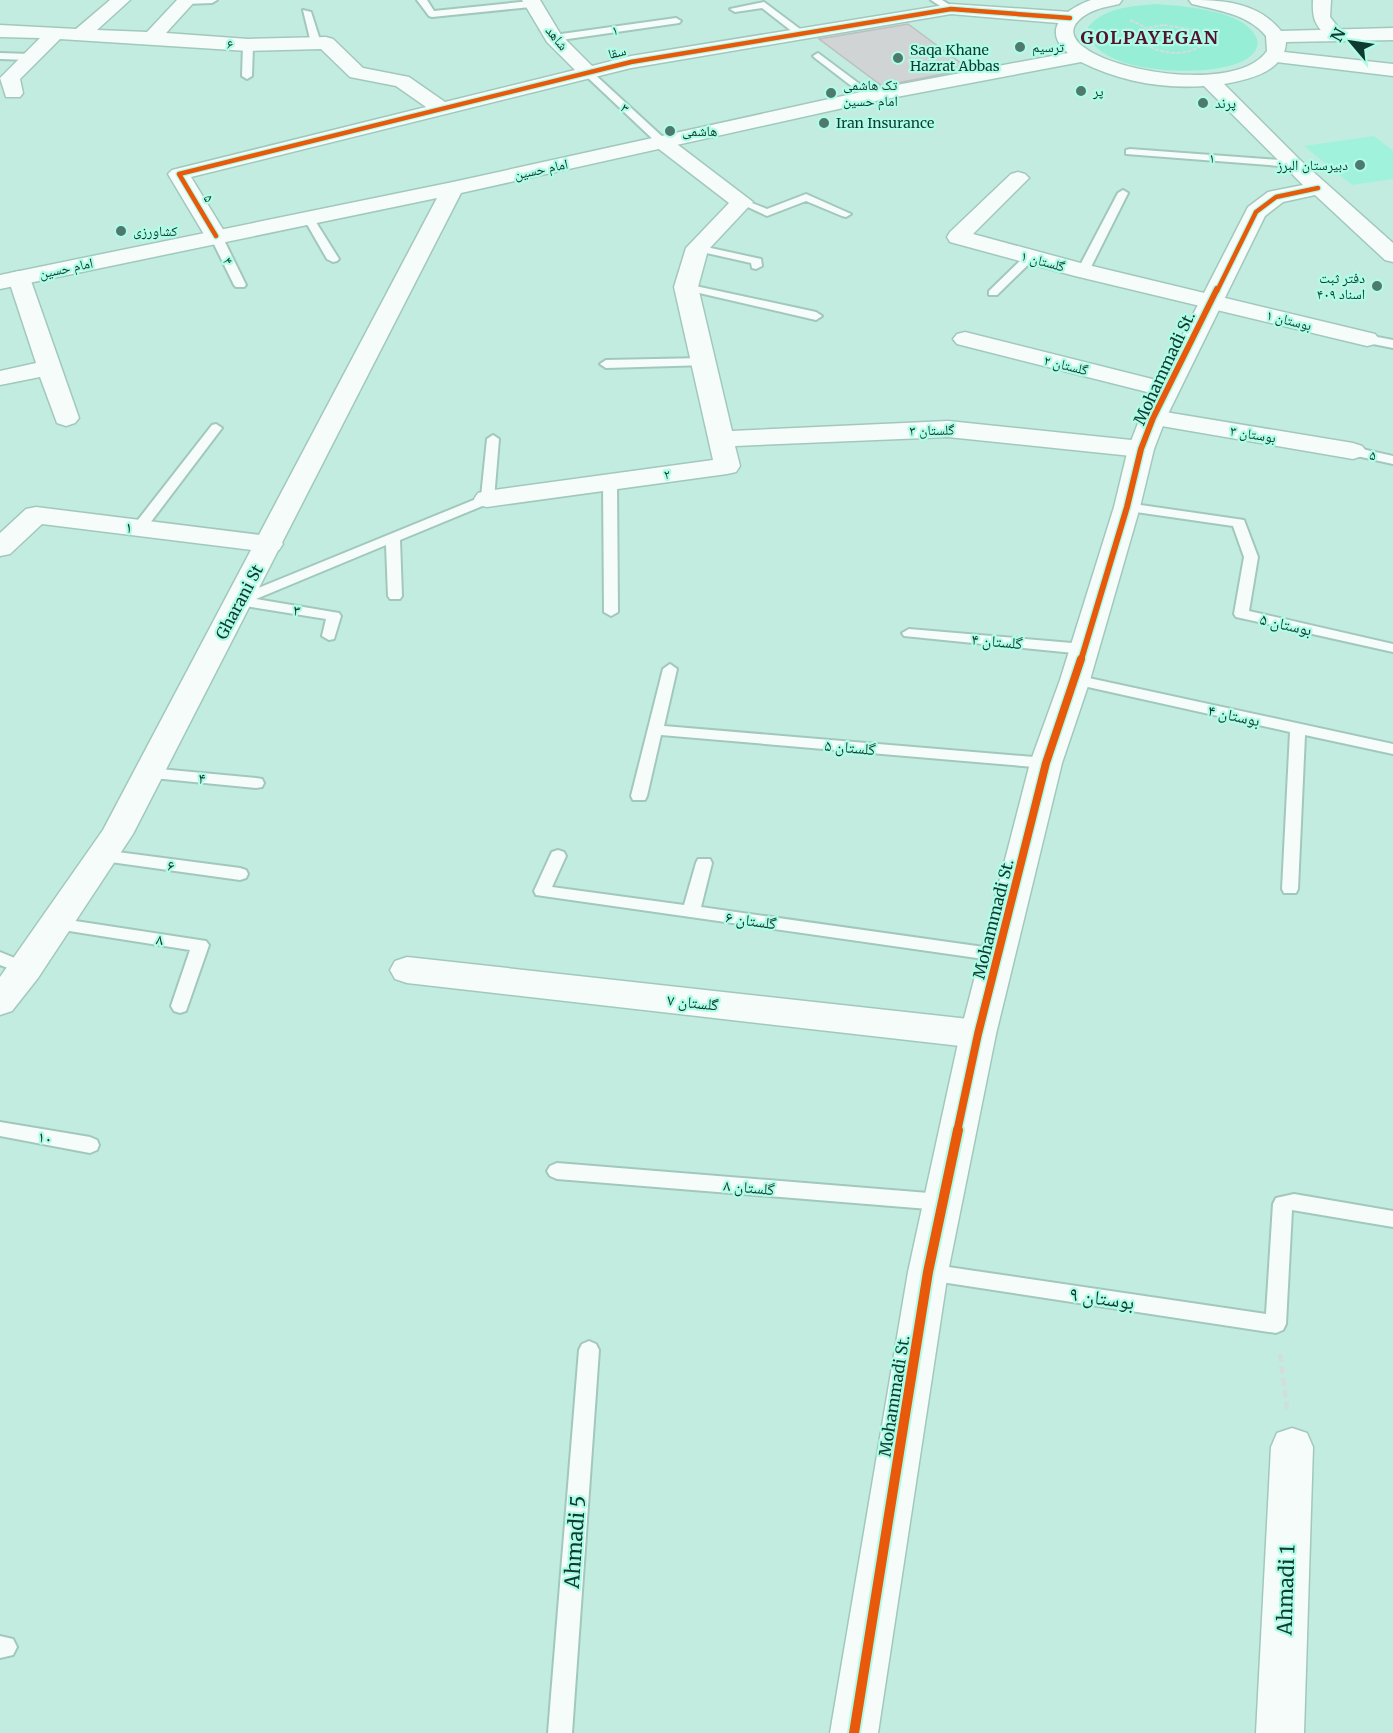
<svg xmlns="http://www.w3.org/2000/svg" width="1393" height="1733" font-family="Merriweather,'Noto Naskh Arabic',serif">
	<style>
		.built { fill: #a0f2dc }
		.green { fill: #96eed7 }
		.building { fill: #d1d4d4; stroke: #bbbfbf; stroke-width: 1.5 }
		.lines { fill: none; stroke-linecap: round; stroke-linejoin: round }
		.lane-casing { stroke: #a2c8bd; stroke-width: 4 }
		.street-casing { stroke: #a2c8bd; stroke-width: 3 }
		.secondary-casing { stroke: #a2c8bd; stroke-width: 3 }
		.path-far1 { stroke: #d1dfdc; stroke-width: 2; stroke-dasharray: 4 1.5; stroke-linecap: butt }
		.path { stroke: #d1dfdc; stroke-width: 4.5; stroke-dasharray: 8 4; stroke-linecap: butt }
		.lane { fill: #f6fcfa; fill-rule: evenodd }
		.street { fill: #f6fcfa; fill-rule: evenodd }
		.secondary { fill: #f6fcfa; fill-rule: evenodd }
		.cycleway-far3-casing { stroke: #b0fde7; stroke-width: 7 }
		.cycleway-far2-casing { stroke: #b0fde7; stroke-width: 9 }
		.cycleway-far1-casing { stroke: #b0fde7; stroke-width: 11 }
		.cycleway-casing { stroke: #b0fde7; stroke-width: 14 }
		.cycleway-far3 { stroke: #e8590c; stroke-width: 4.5 }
		.cycleway-far2 { stroke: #e8590c; stroke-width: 6 }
		.cycleway-far1 { stroke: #e8590c; stroke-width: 8 }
		.cycleway { stroke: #e8590c; stroke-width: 10 }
		.poi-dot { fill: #4d796e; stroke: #b0fde7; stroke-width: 2 }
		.labels { text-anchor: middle; stroke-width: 4.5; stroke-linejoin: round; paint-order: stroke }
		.far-street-label { font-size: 14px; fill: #0e3b31; stroke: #b0fde7 }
		.far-poi-label { font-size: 14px; fill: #0e3b31; stroke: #b0fde7; text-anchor: start }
		.street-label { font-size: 16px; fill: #0e3b31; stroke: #b0fde7 }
		.far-district-label { font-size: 18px; font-weight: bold; letter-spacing: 1.5px; fill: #531232; stroke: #b0fde7 }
		.near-street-label { font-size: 20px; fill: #0e3b31; stroke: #b0fde7 }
	</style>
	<rect width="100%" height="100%" fill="#c2ecdf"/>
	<path class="built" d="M1374 136 1393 151V179L1352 185 1304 146Z"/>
	<path class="green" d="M1157 4C1182 6 1247 10 1257 39 1259 47 1255 53 1248 58 1218 80 1086 76 1088 27 1106 7 1131 6 1157 4Z"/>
	<path class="building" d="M908 24 969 69 882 86 819 39Z"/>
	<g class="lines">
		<g class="lane-casing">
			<path id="lane" d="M182 0H217L212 3 186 4Z
				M417 0H427L434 11 531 1 536 4 531 7 432 17 429 16Z
				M931 0H942L956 9 948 11Z
				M764 2 804 32V36H798L762 8 735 12 730 9Z
				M303 10 311 12 321 43 319 45 311 43Z
				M676 18 681 21 679 23 554 41 549 38 554 35Z
				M248 42 253 45 252 76 247 79 242 76 243 45Z
				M0 53 30 54 35 57 30 60 0 59Z
				M818 53 873 94V98H867L815 58 813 56Z
				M585 71H591L666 140V144H658L585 75Z
				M1130 149 1293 161 1298 164 1293 167 1126 154V150Z
				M1123 190 1128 193 1089 271 1083 274 1079 273 1077 271 1118 193Z
				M806 194 851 214 846 217 842 216 806 201 767 216 737 202 742 199 767 209Z
				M309 216 314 219 339 259 337 261 333 262 327 259 304 219Z
				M216 233 222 236 246 285 244 287H236L234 285 210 236Z
				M697 245 761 259 762 266 756 269 752 268 751 263 693 250V246Z
				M1030 254 1034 255V259L997 295H989V291L1026 255Z
				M686 284 816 312 822 316 816 320 682 289V285Z
				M1367 335 1393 340V348L1363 342V336Z
				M703 358 709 362 707 365 606 368 600 364 606 360Z
				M216 424 222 428 144 531H134L132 528 134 525 212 425Z
				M493 435 499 439 494 499 492 502 400 540 402 596 400 599H390L388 596 386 545 256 599 339 613 341 616 334 639 329 640 322 636 326 619 239 605 232 601 234 598 481 497 487 439Z
				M1353 447 1393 456V464L1348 454 1347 451 1348 448Z
				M610 478 617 482 618 612 611 616 604 612 603 482Z
				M1127 503 1244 520 1258 557 1249 611 1393 644V652L1236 617 1234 614 1244 557 1233 526 1122 510 1120 507 1122 504Z
				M909 629 1084 644 1091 649 1084 654 904 636 902 633Z
				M670 664 677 669 664 726 1046 758 1054 763 1046 768 661 735 647 796 645 800H633L631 796 663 669Z
				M1075 675 1393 744V754L1305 735 1298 889 1296 893H1284L1282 889 1290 732 1070 683 1068 680 1070 677Z
				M149 768 256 778 262 779 264 783 262 787 256 788 143 777 141 773Z
				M102 850 240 868 246 870 248 874 246 878 240 880 96 860 94 856 96 852Z
				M558 850 564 852 566 856 552 887 684 905 696 863 698 859H710L712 863 701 907 998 949 1004 951 1007 955 1004 959 998 961 536 895 534 891 550 856 552 852Z
				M56 918 206 941 209 945 186 1011 180 1013 174 1011 171 1006 190 950 50 928 48 924 50 920Z
				M0 952 32 965 35 969 32 973 26 975 0 965Z
				M0 1122 90 1137 97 1140 99 1145 97 1150 90 1153 0 1136Z
				M557 1163 941 1194 948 1196 951 1202 948 1208 941 1210 557 1179 550 1176 547 1171 550 1166Z
				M1294 1194 1393 1211V1227L1292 1210 1286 1324 1283 1330 1276 1333 928 1280 921 1278 918 1272 921 1266 928 1264 1266 1314 1273 1204 1276 1198Z
				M589 1341 596 1344 599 1350 572 1733H548L579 1350 582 1344Z
				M0 1636 13 1639 17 1647 13 1655 0 1658Z"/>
		</g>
		<g class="street-casing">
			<path id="street" d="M110 0H130L97 30 147 32 177 0H196L166 33 248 39 326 37 333 39 363 68 409 77 445 102 575 70 547 42 522 0H540L561 35 592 66 631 56 951 4 1070 12 1077 14 1079 18 1077 22 1070 24 951 14 631 68 191 177 227 236 224 241 216 243 208 241 205 236 168 174 172 170 426 107 396 86 350 77 321 49 248 51 60 39 20 79 23 93 20 97H6L0 78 40 38 0 37V25L76 29Z
				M1313 0H1331L1330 17 1345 36 1343 40H1329C1316 24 1312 22 1313 0Z
				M1275 51 1393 64V76L1268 61 1265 57 1268 53Z
				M662 136 669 138 753 202 708 250 698 287 732 431 948 421 1141 441 1150 444 1154 449 1150 454 1141 457 948 437 735 446 740 466 736 472 727 474 487 507 478 505 474 499 478 493 487 491 713 460 674 287 686 248 729 203 655 146 652 142 655 138Z
				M1018 172 1025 174 1029 178 973 234 1088 265 1375 334 1379 339 1375 344 1367 346 1075 276 950 242 947 237 950 232 1011 174Z
				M19 271 27 273 30 278 79 418 75 423 66 426 57 423 40 377 0 385V371L36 363 8 278 11 273Z
				M965 332 1176 385 1179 390 1176 395 1167 397 957 344 953 339 957 334Z
				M1153 410 1353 443 1362 446 1366 451 1362 456 1353 459 1144 423 1140 418 1144 413Z
				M36 507 269 536 279 538 283 544 279 550 269 552 42 524 10 554 0 556V533L26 509Z
				M407 957 978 1020 991 1024 996 1034 991 1044 978 1048 407 983 395 979 390 970 395 961Z
				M1292 1428 1307 1433 1313 1447 1304 1733H1256L1271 1447 1277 1433Z"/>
		</g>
		<g class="secondary-casing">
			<path id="secondary" d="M1091 0H1122L1119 4C1105 7 1088 10 1078 21 1041 60 1231 103 1267 51L1266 36C1248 14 1217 10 1192 4L1189 0C1223 0 1258 2 1281 31L1393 28V40L1286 42C1285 72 1247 80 1224 84L1300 160 1393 243V262L1385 260 1315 195 1283 202 1265 216 1166 418 1154 449 1140 507 1090 680 1062 763 996 1034 948 1272 878 1733H830L908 1272 960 1034 1030 763 1060 680 1114 507 1128 449 1140 418 1248 207 1268 192 1303 185 1204 86C1162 89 1119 81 1081 62L870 102 461 193 133 834 38 978 12 1011 0 1015V977L103 830 437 198 0 289V275L453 182 870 90 1068 53C1040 29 1066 9 1091 0Z"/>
		</g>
		<path class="path-far1" d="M1130 20 1145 27
			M1164 25 1195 30 1206 38V42C1187 59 1155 55 1137 38L1136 34 1145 28Z"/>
		<path class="path" d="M1280 1354 1287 1409"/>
		<use href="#lane" class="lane"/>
		<use href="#street" class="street"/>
		<use href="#secondary" class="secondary"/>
		<g class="cycleway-far3-casing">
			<path id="cycleway-far3" d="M216 236 179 174 631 62 951 9 1070 18
				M1217 291 1256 212 1276 197 1318 188"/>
		</g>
		<g class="cycleway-far2-casing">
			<path id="cycleway-far2" d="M1081 660 1127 507 1141 449 1153 418 1217 289"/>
		</g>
		<g class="cycleway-far1-casing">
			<path id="cycleway-far1" d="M957 1132 978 1034 1046 763 1081 659"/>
		</g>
		<g class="cycleway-casing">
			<path id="cycleway" d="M854 1733 928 1272 958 1130"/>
		</g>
		<use href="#cycleway-far3" class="cycleway-far3"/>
		<use href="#cycleway-far2" class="cycleway-far2"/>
		<use href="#cycleway-far1" class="cycleway-far1"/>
		<use href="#cycleway" class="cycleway"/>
	</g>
	<g class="poi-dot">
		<circle cx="1020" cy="47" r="6"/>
		<circle cx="898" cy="58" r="6"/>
		<circle cx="1081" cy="91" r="6"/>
		<circle cx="831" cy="93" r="6"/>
		<circle cx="1203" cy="103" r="6"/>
		<circle cx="824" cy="123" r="6"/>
		<circle cx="670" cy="131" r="6"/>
		<circle cx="1360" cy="165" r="6"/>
		<circle cx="121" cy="231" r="6"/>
		<circle cx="1377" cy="286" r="6"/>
	</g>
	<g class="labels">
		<g class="far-street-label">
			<text transform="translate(615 30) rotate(-8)" y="5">۱</text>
			<text transform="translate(557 38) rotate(51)" y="5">شاهد</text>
			<text transform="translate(230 44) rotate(5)" y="5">۶</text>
			<text transform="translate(617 52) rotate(-14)" y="5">سقا</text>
			<text transform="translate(625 108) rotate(43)" y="5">۳</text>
			<text transform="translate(1212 158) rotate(4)" y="5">۱</text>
			<text transform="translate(541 169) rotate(-12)" y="5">امام حسین</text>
			<text transform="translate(209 198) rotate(59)" y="5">۵</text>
			<text transform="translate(228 261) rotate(64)" y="5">۴</text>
			<text transform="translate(1043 261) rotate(15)" y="5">گلستان ۱</text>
			<text transform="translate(66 268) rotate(-12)" y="5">امام حسین</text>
			<text transform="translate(1289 320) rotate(14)" y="5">بوستان ۱</text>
			<text transform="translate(1066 365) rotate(14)" y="5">گلستان ۲</text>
			<text transform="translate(932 430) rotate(-1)" y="5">گلستان ۳</text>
			<text transform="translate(1253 434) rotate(9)" y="5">بوستان ۳</text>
			<text transform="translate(1373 455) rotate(13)" y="5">۵</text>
			<text transform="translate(667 474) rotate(-8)" y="5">۲</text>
		</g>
		<g class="far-poi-label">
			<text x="1032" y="52">ترسیم</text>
			<text x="910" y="55">Saqa Khane<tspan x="910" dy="16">Hazrat Abbas</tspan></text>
			<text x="843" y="90">تک هاشمی<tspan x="843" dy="16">امام حسین</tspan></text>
			<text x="1093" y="96">پر</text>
			<text x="1215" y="108">پرند</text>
			<text x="836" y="128">Iran Insurance</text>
			<text x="682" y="136">هاشمی</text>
			<text x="1348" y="170" text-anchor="end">دبیرستان البرز</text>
			<text x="133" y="236">کشاورزی</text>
			<text x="1365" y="283" text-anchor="end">دفتر ثبت<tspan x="1365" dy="16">اسناد ۴۰۹</tspan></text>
		</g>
		<g class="street-label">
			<text transform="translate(1164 368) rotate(-65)" y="6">Mohammadi St.</text>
			<text transform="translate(129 527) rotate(7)" y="6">۱</text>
			<text transform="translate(239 602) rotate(-62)" y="6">Gharani St</text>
			<text transform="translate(297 610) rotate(9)" y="6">۳</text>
			<text transform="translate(1286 624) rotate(13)" y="6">بوستان ۵</text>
			<text transform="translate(997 641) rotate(5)" y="6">گلستان ۴</text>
			<text transform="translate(1234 715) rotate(12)" y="6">بوستان ۴</text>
			<text transform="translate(850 747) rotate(5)" y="6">گلستان ۵</text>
			<text transform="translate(202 778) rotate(6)" y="6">۴</text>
			<text transform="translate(171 865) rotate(7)" y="6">۶</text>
			<text transform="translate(993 919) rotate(-76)" y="6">Mohammadi St.</text>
			<text transform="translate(751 920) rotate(8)" y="6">گلستان ۶</text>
			<text transform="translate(160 939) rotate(8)" y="6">۸</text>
			<text transform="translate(693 1002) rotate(6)" y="6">گلستان ۷</text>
			<text transform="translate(45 1137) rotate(10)" y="6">۱۰</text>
			<text transform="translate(749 1187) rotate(5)" y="6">گلستان ۸</text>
			<text transform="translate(894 1396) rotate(-81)" y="6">Mohammadi St.</text>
		</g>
		<g class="far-district-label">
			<text x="1150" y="44">GOLPAYEGAN</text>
		</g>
		<g class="near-street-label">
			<text transform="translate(1102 1298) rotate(8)" y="7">بوستان ۹</text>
			<text transform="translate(575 1542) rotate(-86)" y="7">Ahmadi 5</text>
			<text transform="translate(1286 1590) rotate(-88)" y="7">Ahmadi 1</text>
		</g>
	</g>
	<g transform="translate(1351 42) rotate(299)" stroke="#b0fde7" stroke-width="4.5" paint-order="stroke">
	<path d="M0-4.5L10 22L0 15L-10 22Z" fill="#0e3b31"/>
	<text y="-9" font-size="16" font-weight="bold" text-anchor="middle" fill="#0e3b31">N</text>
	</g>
</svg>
